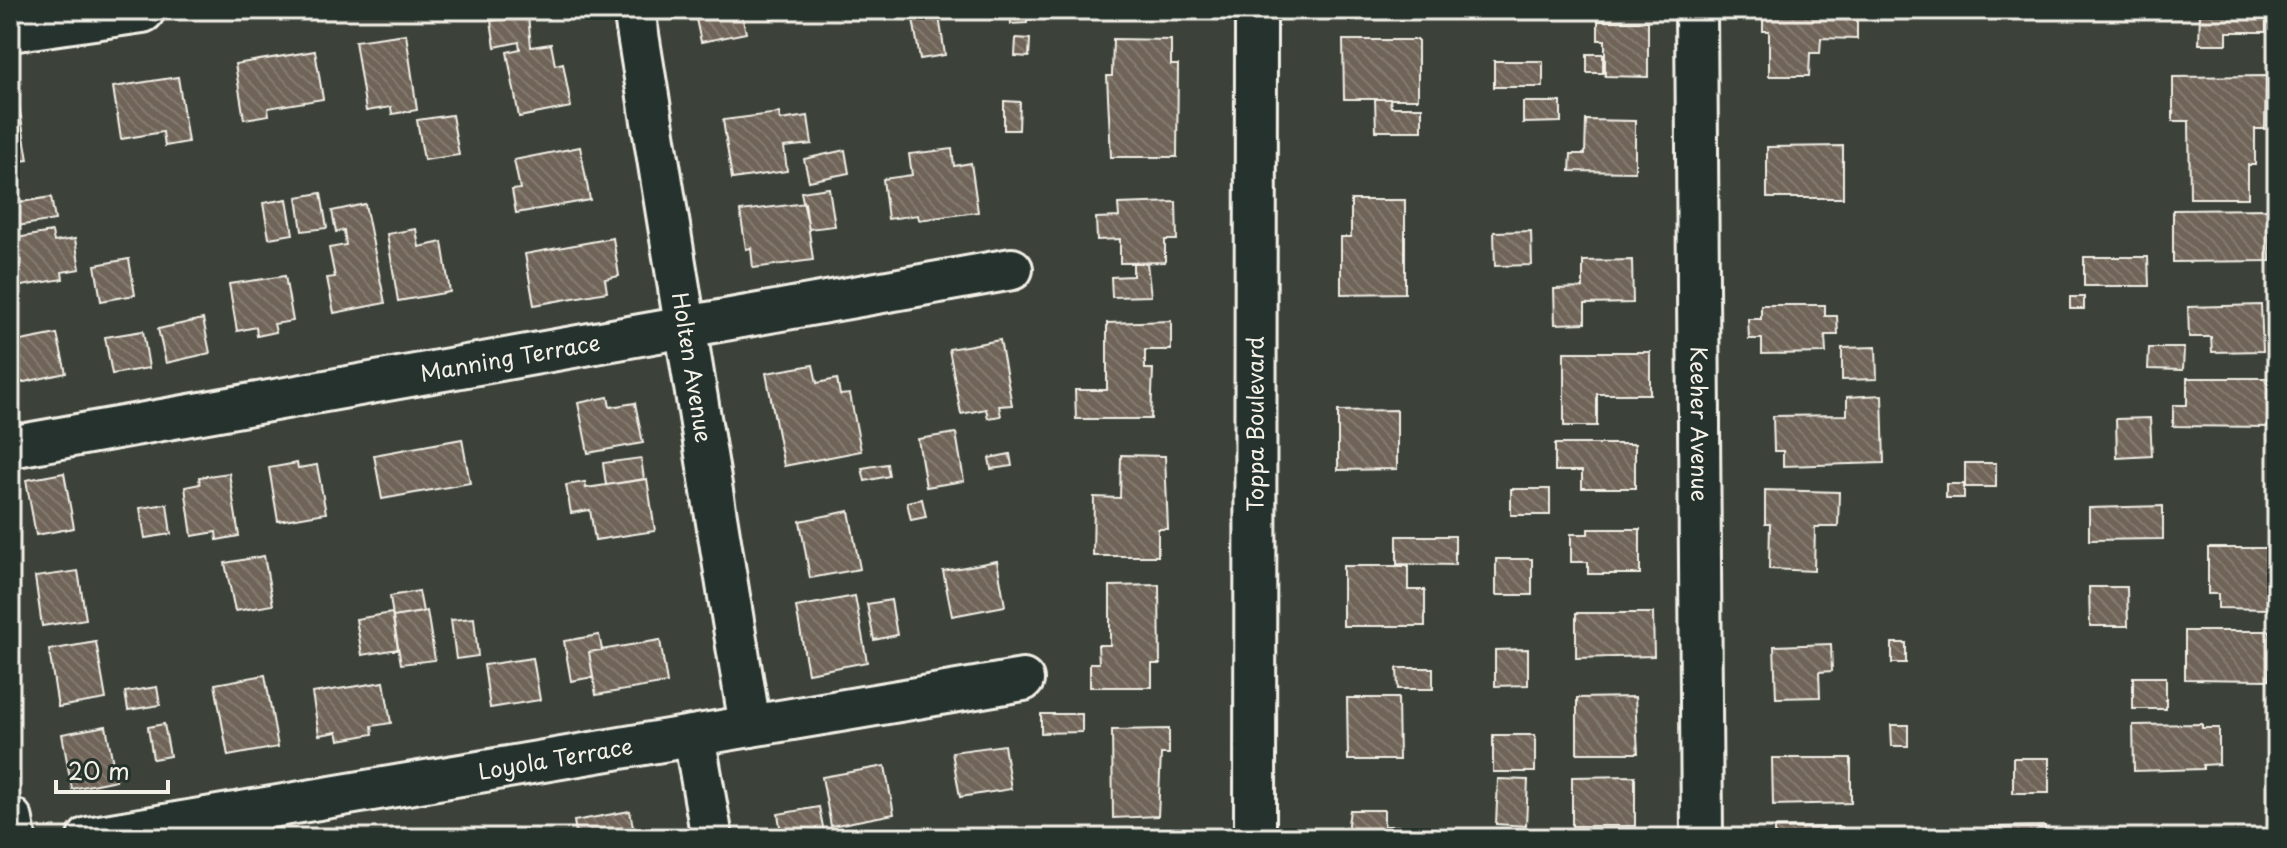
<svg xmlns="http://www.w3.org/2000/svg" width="2287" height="848" font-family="'Playpen Sans',sans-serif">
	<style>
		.building { fill: url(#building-back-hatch); stroke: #f4f1e8; stroke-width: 2 }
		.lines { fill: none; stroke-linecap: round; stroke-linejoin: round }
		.street-casing { stroke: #f4f1e8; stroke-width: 46 }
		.secondary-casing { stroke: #f4f1e8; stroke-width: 50 }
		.street { stroke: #26332d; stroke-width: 40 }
		.secondary { stroke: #26332d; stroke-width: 44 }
		.labels { text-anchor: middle; stroke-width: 6; stroke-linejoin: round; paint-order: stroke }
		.street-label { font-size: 22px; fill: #f4f1e8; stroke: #26332d }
	</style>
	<defs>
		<pattern id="building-back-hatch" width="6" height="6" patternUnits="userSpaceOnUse" patternTransform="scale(2)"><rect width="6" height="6" fill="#6f6458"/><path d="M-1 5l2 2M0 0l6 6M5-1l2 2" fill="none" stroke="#847b70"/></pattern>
	</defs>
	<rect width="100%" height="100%" fill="#3c423a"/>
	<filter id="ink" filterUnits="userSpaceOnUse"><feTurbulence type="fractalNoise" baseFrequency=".0125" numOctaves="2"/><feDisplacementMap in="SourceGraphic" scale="16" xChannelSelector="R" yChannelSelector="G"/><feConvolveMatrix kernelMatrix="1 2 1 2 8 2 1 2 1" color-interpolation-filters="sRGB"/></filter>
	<g filter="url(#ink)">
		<path class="building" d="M694 10H741L746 33 701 42Z
			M770 10H797L798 15 771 19Z
			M938 10 945 55 920 59 912 13Z
			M1010 10H1026L1027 23 1011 24Z
			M1047 10H1073V18H1047Z
			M1763 10H1857V39L1821 38 1820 53H1810L1809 76H1769V31H1763Z
			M2222 10H2266V32H2227V44H2199L2200 12Z
			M528 15 531 47 551 44 555 65 563 63 571 107 519 117 507 52 520 49 519 42 495 47 491 21Z
			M1598 21H1648V77L1605 76V40H1598Z
			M406 34 417 110 392 114 391 107 366 111 355 41Z
			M1016 38 1030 39 1029 57 1015 56Z
			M1113 39 1171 40V65H1178L1177 157H1111L1107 76H1112Z
			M1343 40H1418V99H1344Z
			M315 51 323 99 268 108 269 115 244 119 235 64Z
			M1587 54H1603V73H1587Z
			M1494 61H1543V87H1494Z
			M2266 76 2265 129H2255V165H2248V198H2190L2189 121H2173V77Z
			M178 77 188 142 165 146 163 132 121 139 113 87Z
			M1375 99H1390L1391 107H1422V131H1376Z
			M1004 101 1020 102 1019 130H1004Z
			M1523 102H1561V122L1523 123Z
			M19 106 28 160 10 162V107Z
			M779 113 780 120 808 116 812 144 784 147 787 171 732 179 723 120Z
			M452 115 459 155 424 160 417 120Z
			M1586 120 1635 121V172L1570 171 1571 154H1585Z
			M1843 146V198H1767V147Z
			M580 147 590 200 516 213 512 190 520 189 514 160Z
			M952 149 954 166 971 163 978 212 919 220 918 215 888 219 883 179 912 175 909 154Z
			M845 150 849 173 809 181 804 159Z
			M829 188 835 226 809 229 801 192Z
			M321 193 327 228 302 231 297 197Z
			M51 197 55 220 10 227V204Z
			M287 199 293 234 269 238 263 203Z
			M1351 200H1405V293L1341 294V237H1351Z
			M1176 202 1177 240H1165V262L1120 263V239L1097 240 1096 218 1119 217 1118 204Z
			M805 203 813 260 753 268 751 248 746 249 740 211Z
			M365 204 385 303 334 313 327 278 335 277 329 248 346 245 344 230 336 232 332 211Z
			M2269 209 2270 261 2173 262V210Z
			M416 229 419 247 442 242 450 292 398 301 387 234Z
			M1531 231 1532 265 1495 266 1494 232Z
			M52 232 54 242 75 239 80 269 62 272 63 279 10 288V239Z
			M613 238 619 276 605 279 607 292 534 305 525 254Z
			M2084 257H2148L2149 286H2084Z
			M129 259 135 295 101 301 95 265Z
			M1632 260 1633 303 1585 304V323L1555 324 1554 289 1583 288V261Z
			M1133 263H1147L1151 296 1112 297 1111 277 1133 276Z
			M285 276 293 321 274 324 276 332 257 336 256 327 237 331 229 284Z
			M2070 297H2084V309H2070Z
			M1761 305H1825V316H1837L1838 335H1825L1826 353 1762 354V339H1749L1748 319H1761Z
			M2261 305 2263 351 2212 352 2211 337H2189L2188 307Z
			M203 319 210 353 166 363 158 329Z
			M1171 321V350H1145V369H1153L1151 419H1076L1075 390H1107V323Z
			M143 331 149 368 112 374 105 337Z
			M57 334 66 373 15 384 14 381 10 382V343Z
			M1000 340 1012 405 999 406 1001 416 988 418 986 409 961 414 949 349Z
			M1876 347 1877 379 1842 380V348Z
			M2149 348H2184L2183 370 2148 369Z
			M1564 352H1650V394H1597V426H1564Z
			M813 365 817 383 837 379 840 395 850 394 861 451 784 466 766 373Z
			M2187 378H2268V427L2173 426V405H2187Z
			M1882 395 1884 463 1783 466V451H1774L1773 416 1847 415V397Z
			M608 397 610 407 635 403 643 443 588 453 578 403Z
			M1397 410V469L1338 470V411Z
			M2150 418 2152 456 2117 458 2116 419Z
			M956 433 964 481 926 487 918 439Z
			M462 439 470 483 382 499 374 455Z
			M1555 444H1635V488H1582V471H1555Z
			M1010 454 1012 466 991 469 989 458Z
			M1121 455 1165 456 1168 529H1158V556H1093L1094 497 1120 498Z
			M641 458 644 479 606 485 603 463Z
			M297 463 298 468 317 465 326 513 278 521 269 468Z
			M1965 463H1996V487H1965Z
			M887 464 889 476 865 481 862 468Z
			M64 473 74 528 36 535 26 480Z
			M229 473 239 536 217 540 216 532 192 536 185 487 200 484 199 477Z
			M647 479 655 531 595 540 590 510 571 513 566 485 585 482 586 488Z
			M1946 484H1964V498H1946Z
			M1511 489H1550V515H1511Z
			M1765 490 1839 492 1838 527H1815L1814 571 1769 569 1770 524H1765Z
			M922 499 926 517 911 520 907 502Z
			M167 504 171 534 145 538 140 508Z
			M2163 506V539L2089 540V508Z
			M849 511 860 569 810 578 800 521Z
			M1588 529H1640V574H1588V562H1571V534H1588Z
			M1397 536H1455V565L1397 564Z
			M2208 548H2269V609L2218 608V594H2208Z
			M264 556 273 605 235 611 225 563Z
			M1496 559H1532V595H1496Z
			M997 561 1005 606 952 616 943 571Z
			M1343 566H1408V590H1425V626H1343Z
			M78 571 86 619 42 626 35 577Z
			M1159 585 1160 664H1152V687H1090V663H1099L1098 645H1110V586Z
			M2089 587H2127L2128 626H2090Z
			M419 591 423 612 393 617 390 596Z
			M855 596 867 662 808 673 796 607Z
			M891 600 897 635 874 640 867 604Z
			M427 611 435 660 401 664 393 617Z
			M392 613 398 649 362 655 356 619Z
			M1576 613H1653L1654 656 1576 658Z
			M474 618 478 656 456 659 451 620Z
			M2185 631H2270L2269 680 2185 679Z
			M599 635 602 650 589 652 593 677 571 681 564 641Z
			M660 640 667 683 596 695 589 652Z
			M96 642 106 699 58 707 49 650Z
			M1892 643H1906V663H1892Z
			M1831 644 1832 671 1819 672 1820 697 1776 698 1774 646Z
			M1528 649V685L1495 686V650Z
			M533 658 540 700 490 708 484 665Z
			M1397 668H1433V689H1398Z
			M265 675 278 747 228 756 215 684Z
			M2133 677H2166V709H2133Z
			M384 682 391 723 372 726 373 734 339 740 337 732 319 735 312 693Z
			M157 687 160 705 128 710 125 692Z
			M1635 697 1638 753H1577V698Z
			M1347 698H1398L1399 760H1348Z
			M1041 714H1082V732L1041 733Z
			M164 724 170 756 153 759 148 727Z
			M2202 724V728H2219V764L2203 765V769L2134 771 2133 725Z
			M1891 725H1908V746H1892Z
			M106 726 116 780 72 789 62 734Z
			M1169 729V754H1161L1158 816 1113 818 1112 730Z
			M1493 735H1535V772H1493Z
			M1004 745 1011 789 960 797 952 752Z
			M1772 758H1851V803L1773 805Z
			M2013 758H2049V793H2013Z
			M885 766 894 814 831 826 822 777Z
			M1635 776V826H1572V777Z
			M1498 779 1528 780 1526 826 1496 824Z
			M819 807 824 832 782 838 778 814Z
			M1350 810H1384V826H1398L1399 838H1346Z
			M630 811 635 838H577L574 821Z
			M2045 826V838H1990V827Z
			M1842 827 1843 838H1775V828Z"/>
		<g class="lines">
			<g class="street-casing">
				<g id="street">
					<path id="s1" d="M634 10 750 726"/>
					<path id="s2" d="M1696 10 1702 838"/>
					<path id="s3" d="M10 447 1012 269"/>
					<path d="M694 736 712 838"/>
					<path id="s4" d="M88 838 1023 680"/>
					<path id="s5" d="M1255 838 1256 10"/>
				</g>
			</g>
			<g class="secondary-casing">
				<path id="secondary" d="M10 29 142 10
					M10 820 13 838"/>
			</g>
			<use href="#street" class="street"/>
			<use href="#secondary" class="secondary"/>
		</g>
	</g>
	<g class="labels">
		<g class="street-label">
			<text dy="8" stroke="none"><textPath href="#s3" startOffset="508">Manning Terrace</textPath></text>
			<text dy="8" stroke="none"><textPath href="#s1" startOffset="362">Holten Avenue</textPath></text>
			<text dy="8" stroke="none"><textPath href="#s5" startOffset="414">Toppa Boulevard</textPath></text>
			<text dy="8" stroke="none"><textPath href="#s2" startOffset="414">Keeher Avenue</textPath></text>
			<text dy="8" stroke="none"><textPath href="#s4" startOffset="474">Loyola Terrace</textPath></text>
		</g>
	</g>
	<rect width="2287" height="848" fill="none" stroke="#26332d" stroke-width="40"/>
	<rect x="20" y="20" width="2247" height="808" fill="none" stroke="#f4f1e8" stroke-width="3" filter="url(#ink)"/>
	<path d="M56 780v12h112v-12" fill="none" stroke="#f4f1e8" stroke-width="4"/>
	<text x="68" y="780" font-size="24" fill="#f4f1e8" stroke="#26332d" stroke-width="6" paint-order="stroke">20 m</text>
</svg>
